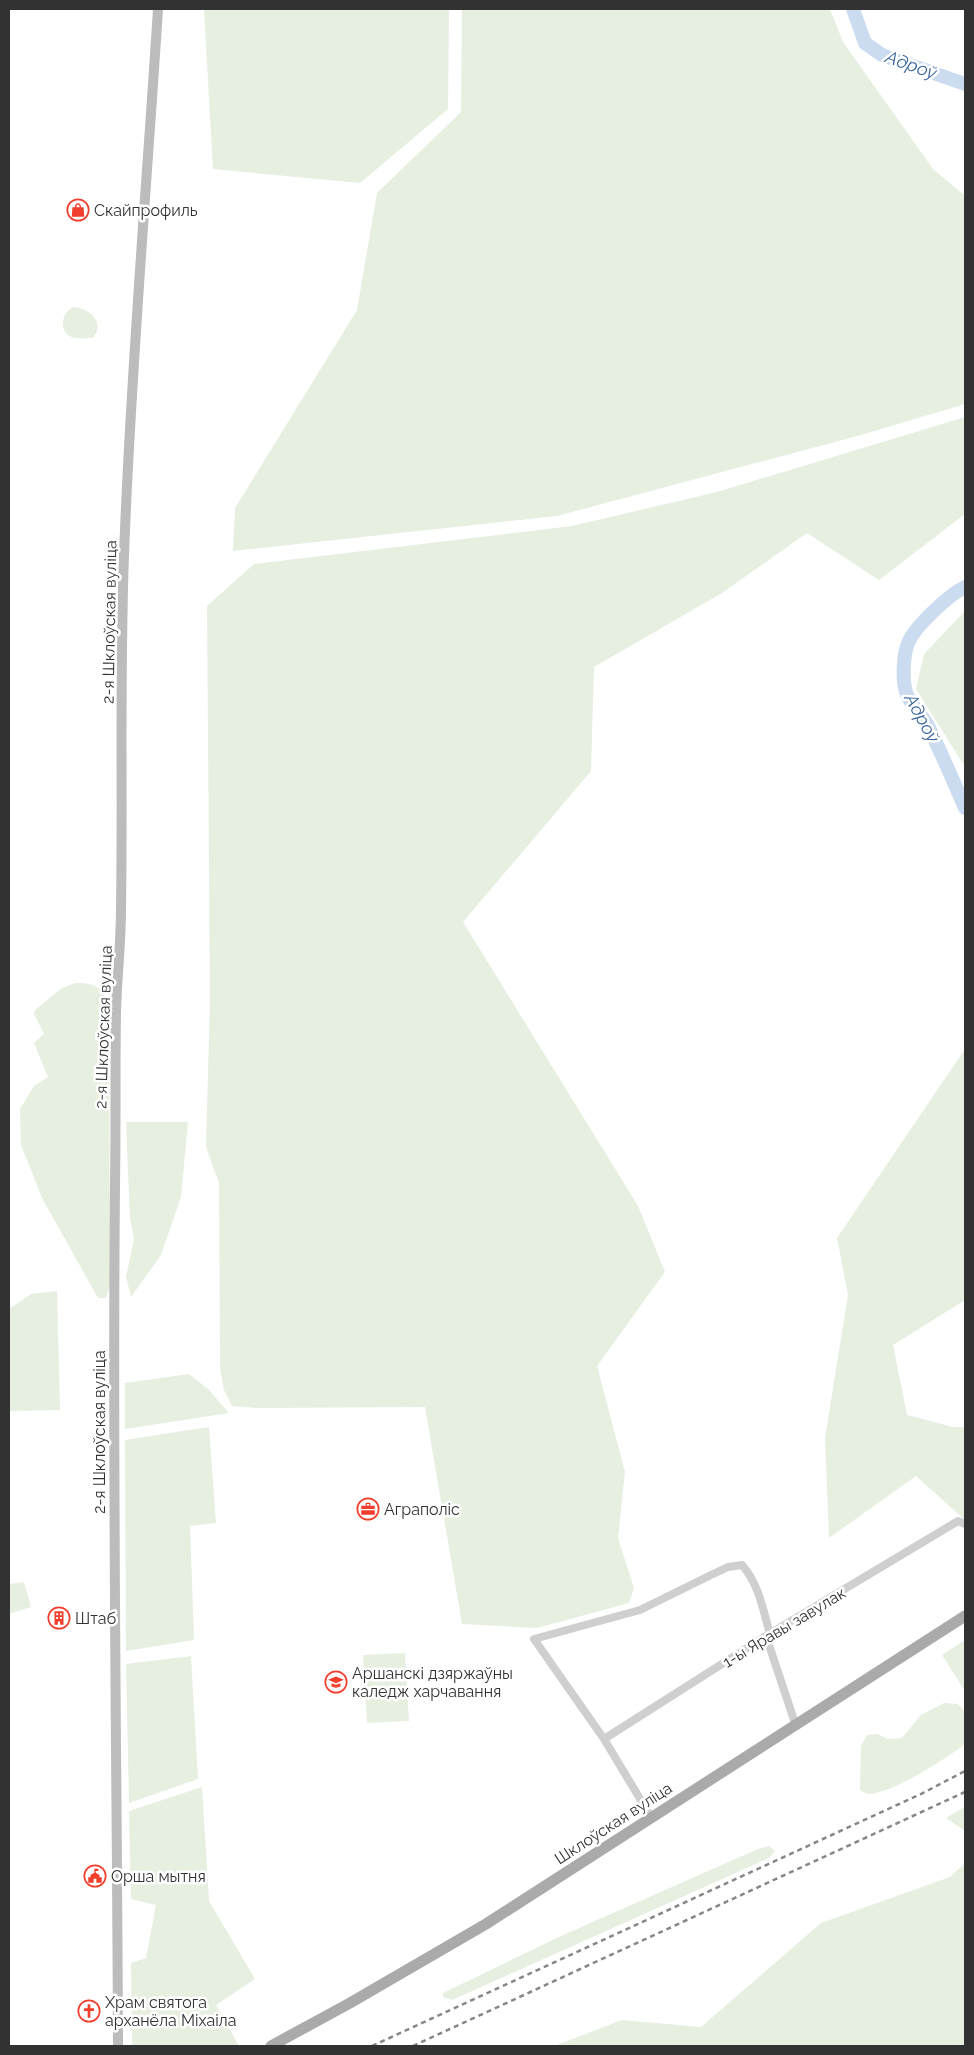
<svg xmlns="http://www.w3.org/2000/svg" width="974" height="2055" font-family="Raleway,sans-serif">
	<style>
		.green { fill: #e6efe0 }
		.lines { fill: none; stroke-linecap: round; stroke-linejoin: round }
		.river { stroke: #ccdcf0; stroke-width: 14 }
		.street { stroke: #cfcfcf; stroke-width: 8 }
		.secondary { stroke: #bcbcbc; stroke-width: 10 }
		.primary { stroke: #aaa; stroke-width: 11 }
		.rail { stroke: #878787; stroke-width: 2.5; stroke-dasharray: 5 4; stroke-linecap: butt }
		.labels { text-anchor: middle; stroke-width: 5; stroke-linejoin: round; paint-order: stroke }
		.poi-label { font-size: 16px; fill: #323232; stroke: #fff; text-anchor: start }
		.street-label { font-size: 16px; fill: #323232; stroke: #fff }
		.water-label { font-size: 18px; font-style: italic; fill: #39659c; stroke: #fff }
	</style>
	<rect width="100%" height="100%" fill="#fff"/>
	<path class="green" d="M204 9H449L448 109 360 183 213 169Z
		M462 9H830L843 42 933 169 965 196V404L861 435 557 516 233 551 235 508 357 310 377 193 461 112Z
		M73 307C89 308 106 322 93 338 88 338 81 339 76 338 58 336 60 314 73 307Z
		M965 417V514L879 580 807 533 722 593 594 667 591 771 463 922 638 1206 665 1272 597 1366 625 1472 618 1538 634 1588 629 1603 537 1628 462 1624 425 1407 257 1408 232 1406 224 1390 220 1368 219 1183 206 1147 210 1001 207 606 254 564 572 526 717 492Z
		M965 611V767L916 689 924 654Z
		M75 983C98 983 104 988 109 1011L110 1285 106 1298H98L42 1198 21 1145 20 1109 34 1086 48 1077 34 1043 44 1034 34 1014 35 1010 62 988Z
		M965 1049V1300L893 1345 907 1415 953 1427H965V1520L916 1476 829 1538 825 1438 848 1295 837 1238Z
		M126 1122H188L181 1197 161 1255 131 1297 126 1277 134 1239 130 1218Z
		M57 1291 60 1410 9 1411V1309L31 1294Z
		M189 1374 208 1389 229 1413 125 1429V1383Z
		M209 1427 216 1523 190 1526 194 1640 126 1651 125 1440Z
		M24 1582 31 1607 9 1614V1584Z
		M965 1640V1691L942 1655Z
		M405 1653 409 1721 367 1723 363 1655Z
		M191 1656 198 1779 129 1803 126 1664Z
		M944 1703 958 1704 965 1712V1744C946 1759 894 1792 870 1794 867 1794 863 1792 860 1790L861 1746 867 1735 877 1734 888 1739 902 1738 921 1715Z
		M202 1787 209 1901 255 1979 216 2005 239 2046H132L131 1963 146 1958 156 1905 131 1899 129 1811Z
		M965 1807V1831L946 1818Z
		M769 1846 775 1851 769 1858 452 2000 443 1997V1993L561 1936 758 1849Z
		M965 1863V2046H554L622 2020 701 2027 821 1923 950 1877Z"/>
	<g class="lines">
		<path class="river" d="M853 9 865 43 882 55 965 84
			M965 587C950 594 918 624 910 639 903 651 902 679 906 692 909 703 921 714 927 724 941 752 953 780 965 808"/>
		<path class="street" d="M766 1636 796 1726
			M604 1739 766 1636 958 1521 965 1524
			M651 1817 604 1739 534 1639 640 1610 711 1575 728 1567 742 1565C759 1584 763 1610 770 1634"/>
		<path class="secondary" d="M118 2046C117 1759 112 1473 115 1186 116 1128 115 1069 116 1011 117 977 121 943 121 909 123 783 119 656 125 530 132 356 147 182 158 9"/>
		<path class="primary" d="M271 2046 350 2003 486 1924 965 1616"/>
		<path class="rail" d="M372 2046 921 1794 965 1771
			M413 2046 965 1792"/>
	</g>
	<defs>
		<g id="shop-ring" transform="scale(1.125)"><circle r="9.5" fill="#fff" stroke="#f23e2c" stroke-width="1.5"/><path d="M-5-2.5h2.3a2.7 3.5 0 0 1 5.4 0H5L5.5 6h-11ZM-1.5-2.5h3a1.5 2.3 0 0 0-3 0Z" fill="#f23e2c"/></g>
		<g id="office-ring" transform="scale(1.125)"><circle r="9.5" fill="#fff" stroke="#f23e2c" stroke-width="1.5"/><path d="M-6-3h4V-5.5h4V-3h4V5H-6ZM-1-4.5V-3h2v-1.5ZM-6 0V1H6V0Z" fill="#f23e2c"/></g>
		<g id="building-ring" transform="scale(1.125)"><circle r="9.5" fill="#fff" stroke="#f23e2c" stroke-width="1.5"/><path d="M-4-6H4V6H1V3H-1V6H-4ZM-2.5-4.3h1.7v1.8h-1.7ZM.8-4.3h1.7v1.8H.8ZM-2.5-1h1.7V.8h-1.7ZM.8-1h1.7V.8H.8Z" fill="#f23e2c"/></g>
		<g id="university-ring" transform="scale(1.125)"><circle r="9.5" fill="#fff" stroke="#f23e2c" stroke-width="1.5"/><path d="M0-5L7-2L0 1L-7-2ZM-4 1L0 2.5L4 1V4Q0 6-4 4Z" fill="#f23e2c"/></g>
		<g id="civic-ring" transform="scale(1.125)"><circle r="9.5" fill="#fff" stroke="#f23e2c" stroke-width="1.5"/><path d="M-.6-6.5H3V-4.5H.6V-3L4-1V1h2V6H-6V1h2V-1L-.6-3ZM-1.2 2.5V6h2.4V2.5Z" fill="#f23e2c"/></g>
		<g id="church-ring" transform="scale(1.125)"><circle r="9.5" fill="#fff" stroke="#f23e2c" stroke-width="1.5"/><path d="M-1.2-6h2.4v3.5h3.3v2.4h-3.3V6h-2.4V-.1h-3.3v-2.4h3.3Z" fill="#f23e2c"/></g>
	</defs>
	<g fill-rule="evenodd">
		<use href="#shop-ring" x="78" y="210"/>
		<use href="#office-ring" x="368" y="1509"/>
		<use href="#building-ring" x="59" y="1618"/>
		<use href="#university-ring" x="336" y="1682"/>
		<use href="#civic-ring" x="95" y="1876"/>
		<use href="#church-ring" x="89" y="2011"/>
	</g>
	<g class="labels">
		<g class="poi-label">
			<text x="94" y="216">Скайпрофиль</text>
			<text x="384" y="1515">Аграполіс</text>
			<text x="75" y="1624">Штаб</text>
			<text x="352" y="1679">Аршанскі дзяржаўны<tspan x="352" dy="18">каледж харчавання</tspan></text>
			<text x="111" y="1882">Орша мытня</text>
			<text x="105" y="2008">Храм святога<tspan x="105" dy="18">арханёла Міхаіла</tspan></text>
		</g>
		<g class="street-label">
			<text transform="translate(109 622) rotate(-89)" y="6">2-я Шклоўская вуліца</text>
			<text transform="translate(103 1027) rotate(-88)" y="6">2-я Шклоўская вуліца</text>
			<text transform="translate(99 1432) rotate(-90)" y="6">2-я Шклоўская вуліца</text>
			<text transform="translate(784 1627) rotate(-31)" y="6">1-ы Яравы завулак</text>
			<text transform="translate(613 1823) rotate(-33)" y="6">Шклоўская вуліца</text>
		</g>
		<g class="water-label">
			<text transform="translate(911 65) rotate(20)" y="6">Адроў</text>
			<text transform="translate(922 718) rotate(61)" y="6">Адроў</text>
		</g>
	</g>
	<rect width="974" height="2055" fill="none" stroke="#323232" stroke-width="20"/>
</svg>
